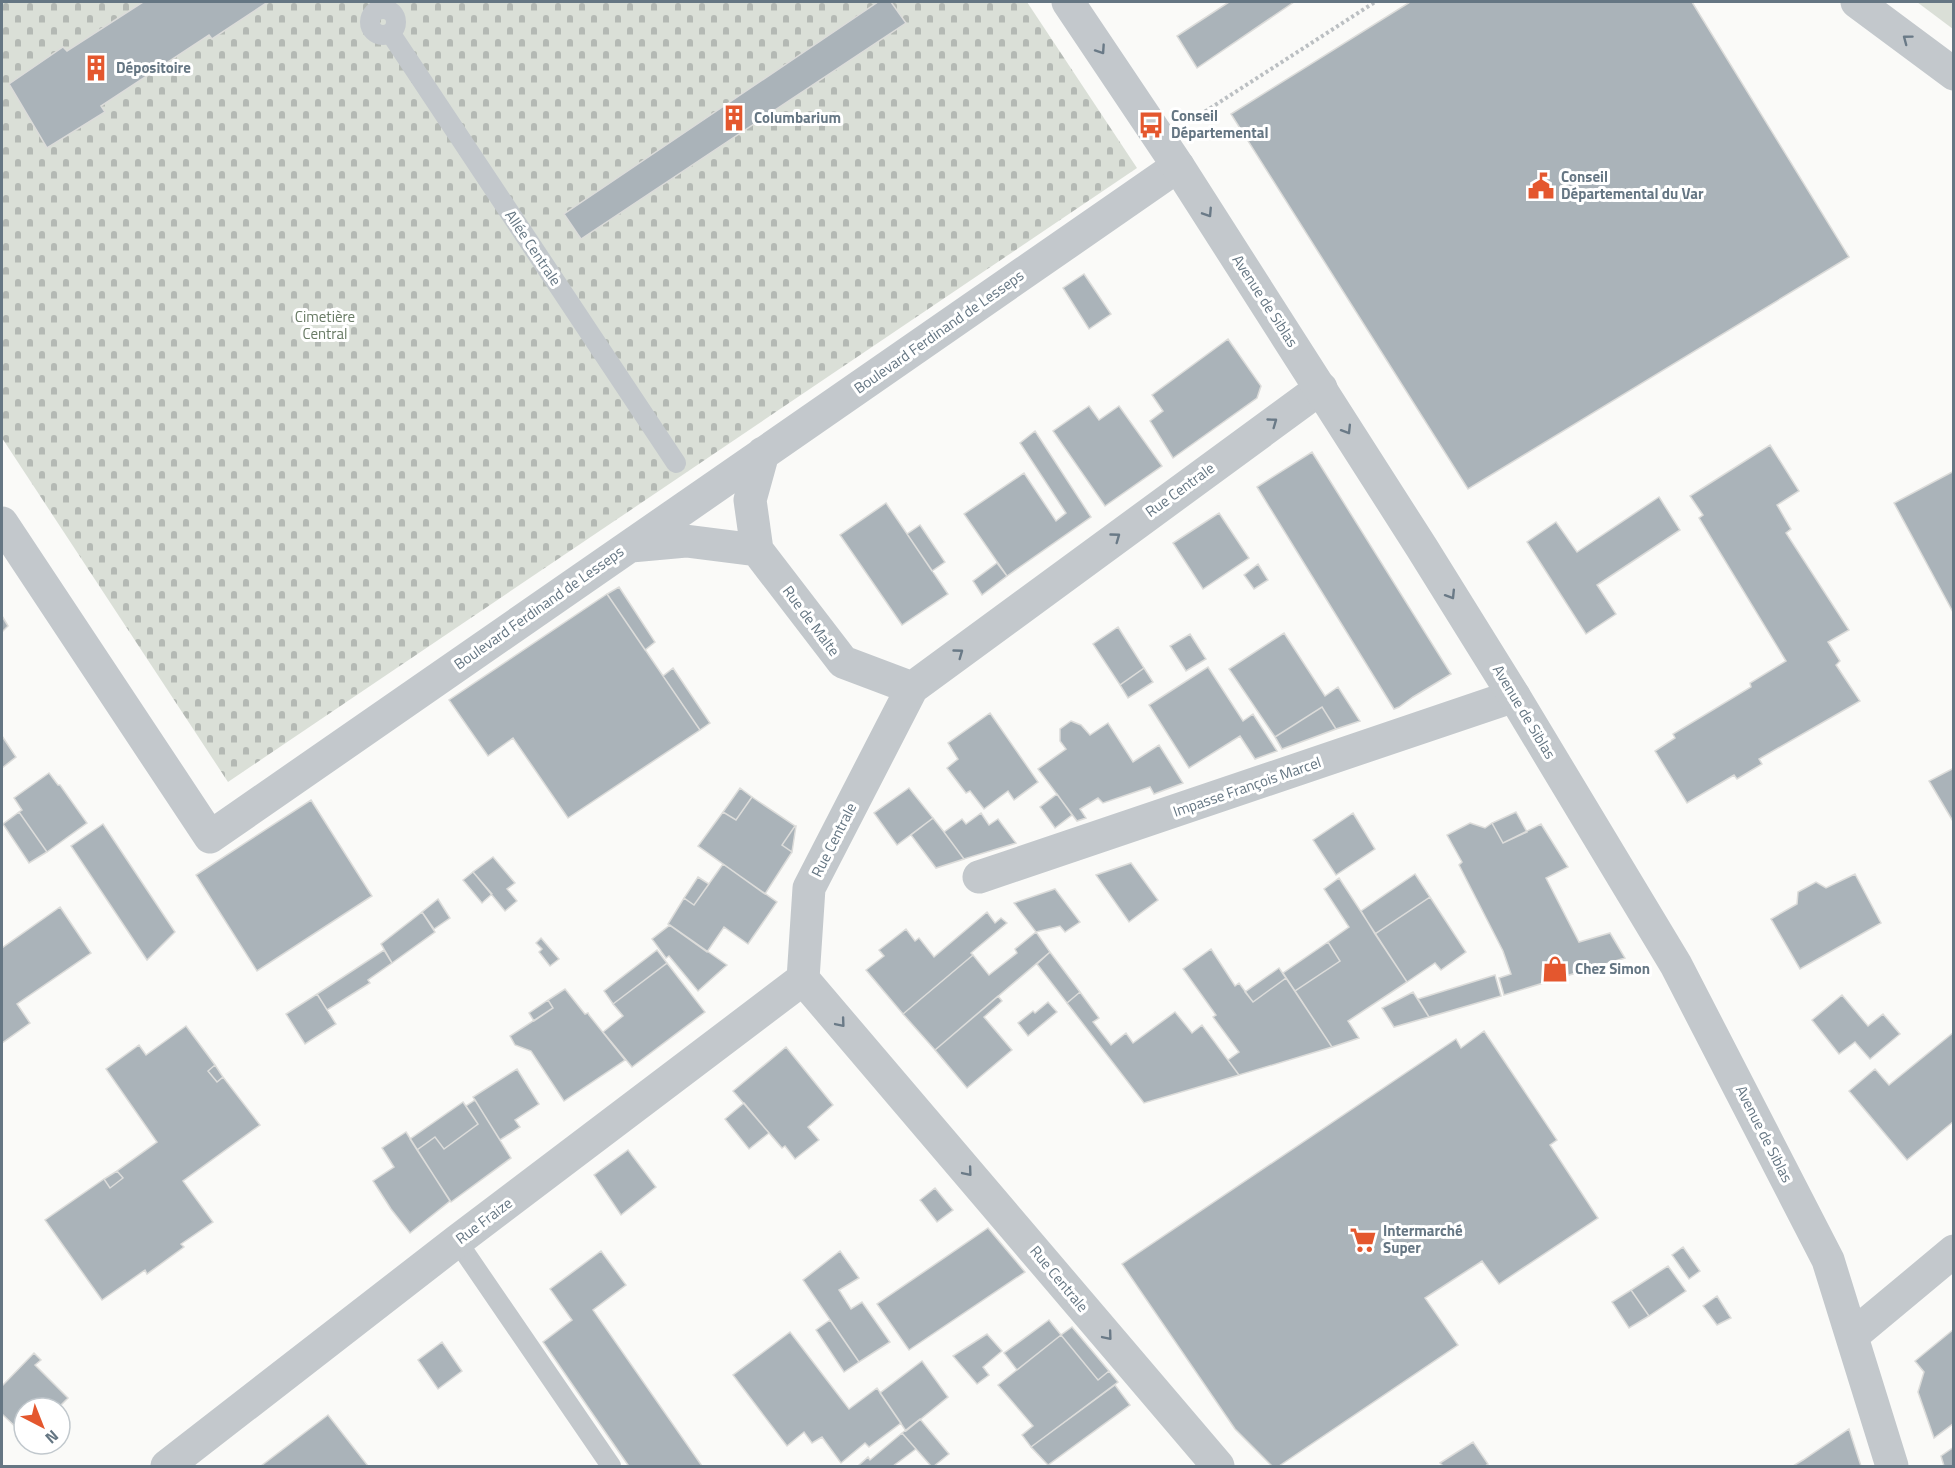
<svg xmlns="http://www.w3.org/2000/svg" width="1955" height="1468" font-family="'Titillium Web',sans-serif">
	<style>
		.cemetery { fill: url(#cemetery-stones) }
		.green { fill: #dadfd7 }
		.building { fill: #aab3b9; stroke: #dcdcda; stroke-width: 1.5 }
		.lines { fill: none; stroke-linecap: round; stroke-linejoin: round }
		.path { stroke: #bbbfc2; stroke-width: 4; stroke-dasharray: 3 3; stroke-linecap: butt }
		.service { stroke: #c3c8cc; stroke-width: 20 }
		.minor { stroke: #c3c8cc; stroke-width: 33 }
		.tertiary { stroke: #c3c8cc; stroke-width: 33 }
		.oneway { stroke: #6a7a87 }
		.labels { text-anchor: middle; stroke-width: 6; stroke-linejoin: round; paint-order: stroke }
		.poi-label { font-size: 15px; font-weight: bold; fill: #657683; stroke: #fff; text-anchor: start }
		.street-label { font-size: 15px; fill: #657683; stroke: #fff }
		.park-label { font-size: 15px; fill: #687a64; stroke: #fff }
	</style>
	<defs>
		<pattern id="cemetery-stones" width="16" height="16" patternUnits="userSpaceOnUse" patternTransform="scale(1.5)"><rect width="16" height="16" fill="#dadfd7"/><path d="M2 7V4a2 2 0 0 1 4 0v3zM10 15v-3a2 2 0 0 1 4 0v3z" fill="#b4b9b4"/></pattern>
	</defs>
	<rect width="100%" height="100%" fill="#fafaf8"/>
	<path class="cemetery" d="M2 2H1027L1137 168 228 782 2 438Z"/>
	<path class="green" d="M1917 2H1953V29Z"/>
	<path class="building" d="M143 2H268L212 39 209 35 101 106 105 112 47 148 9 84 63 47 67 51Z
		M878 2H891L906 23 581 239 564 214Z
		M1229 2H1294L1197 68 1177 36Z
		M1410 2H1692L1849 257 1468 489 1231 114Z
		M1084 274 1111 314 1089 329 1063 288Z
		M1228 339 1261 386 1257 398 1173 458 1150 421 1163 411 1152 395Z
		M1089 406 1099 420 1119 406 1162 466 1105 506 1053 431Z
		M1035 431 1091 517 1007 576 964 514 1024 473 1056 521 1066 513 1020 443Z
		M1770 445 1799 491 1777 505 1791 529 1786 533 1849 630 1828 642 1840 661 1836 665 1860 701 1759 759 1762 764 1737 779 1734 775 1687 803 1655 751 1675 738 1673 734 1751 687 1750 683 1786 661 1699 518 1703 515 1690 496Z
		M1312 452 1451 674 1413 697 1399 707 1394 709 1257 487Z
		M1954 471V614L1894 503Z
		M1659 497 1680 530 1597 585 1616 614 1586 634 1527 542 1556 522 1577 552Z
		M886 503 948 594 902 625 840 535Z
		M1219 513 1249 558 1203 589 1173 543Z
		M920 525 945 562 932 571 907 534Z
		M997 563 1007 576 982 595 973 581Z
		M1258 564 1268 580 1254 589 1244 575Z
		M619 587 655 642 645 650 607 594Z
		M607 594 700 730 568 818 513 738 488 756 449 700Z
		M2 616 8 626 2 632Z
		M1118 627 1144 668 1120 685 1093 644Z
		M1284 633 1325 696 1338 687 1360 721 1336 729 1322 707 1275 737 1229 669Z
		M1190 634 1206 659 1186 671 1170 646Z
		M1208 667 1243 721 1253 714 1277 751 1255 759 1240 736 1189 768 1149 705Z
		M673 668 710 723 700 730 663 676Z
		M1144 668 1153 682 1128 698 1120 685Z
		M1322 707 1336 729 1282 749 1275 737Z
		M990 713 1038 782 1014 800 1008 791 984 809 970 791 966 793 947 768 958 759 948 743Z
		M1071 721 1081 725 1090 735 1108 723 1133 762 1159 745 1183 783 1154 794 1150 787 1103 803 1098 798 1080 809 1086 818 1077 821 1038 769 1066 749 1060 741V729Z
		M2 736 16 757 2 768Z
		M1954 768V823L1929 781Z
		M49 773 58 785H60L87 823 47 852 19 812 22 810 14 798Z
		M740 788 752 797 736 820 723 812Z
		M909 788 933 818 897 845 874 813Z
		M1057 794 1072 815 1055 828 1040 807Z
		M752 797 795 826 782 845 792 852 765 894 698 846 723 812 736 820Z
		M311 800 372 896 257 971 196 875Z
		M19 812 47 852 29 863 3 824Z
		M1516 812 1527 832 1503 843 1492 823Z
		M981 813 989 825 998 819 1016 843 964 859 944 832 962 819 966 824Z
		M1353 813 1375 849 1336 875 1313 840Z
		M933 818 944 832 964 859 936 868 911 835Z
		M1470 823 1485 828 1492 823 1503 843 1541 824 1568 867 1546 878 1579 942 1610 933 1625 958 1504 995 1499 978 1511 974 1503 951 1459 865 1462 862 1447 835Z
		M103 824 175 932 147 960 71 846Z
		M795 826H796L792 852 782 845Z
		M493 857 515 883 507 889 517 901 505 911 473 872Z
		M1131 863 1158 900 1129 922 1096 875Z
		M723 864 777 902 748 944 724 927 707 952 668 924 684 898 694 905Z
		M473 872 492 894 482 903 463 880Z
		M1415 874 1430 897 1375 934 1361 911Z
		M1855 874 1881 923 1800 969 1771 919 1797 904 1798 892 1816 882 1826 888Z
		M698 877 709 884 694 905 684 898Z
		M1339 878 1407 982 1348 1021 1359 1038 1332 1047 1295 991 1340 961 1328 942 1349 927 1324 889Z
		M1055 889 1080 922 1065 932 1060 926 1036 932 1014 903Z
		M1430 897 1466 952 1441 970 1435 963 1407 982 1375 934Z
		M438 899 450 918 434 929 422 912Z
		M60 907 91 953 17 1004 30 1023 2 1043V948Z
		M422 912 435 932 392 963 381 944Z
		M987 912 995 923 1001 918 1007 923 971 953 973 955 903 1014 866 970 884 956 879 950 906 929 915 941 919 938 934 957Z
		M670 925 727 965 698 991 669 956 666 958 652 939Z
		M1036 932 1050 952 935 1050 903 1014 973 955 989 975 1017 953 1015 949Z
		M541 938 559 959 550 966 539 952 542 949 536 943Z
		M1328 942 1340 961 1295 991 1283 973Z
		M1211 949 1235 986 1239 983 1253 1002 1286 978 1332 1047 1239 1075 1228 1060 1239 1052 1213 1017 1216 1015 1183 969Z
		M384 950 392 963 368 980 370 983 327 1010 317 994Z
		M657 950 667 963 613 1004 604 991Z
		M1050 952 1080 992 1067 1003 1037 964Z
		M667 963 705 1012 632 1067 603 1032 623 1016 613 1004Z
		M1279 968 1286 978 1253 1002 1245 992Z
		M1495 975 1501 996 1429 1017 1418 999Z
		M565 989 585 1014 588 1013 589 1015 625 1060 564 1101 531 1051 515 1045 510 1036 553 1008 548 1000Z
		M1080 992 1099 1018 1093 1022 1111 1045 1126 1033 1133 1043 1175 1012 1192 1033 1202 1025 1239 1075 1144 1103 1067 1003Z
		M1413 992 1429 1017 1394 1027 1382 1008Z
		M317 994 336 1024 305 1044 286 1014Z
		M1842 995 1868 1026 1883 1014 1900 1034 1870 1059 1855 1042 1839 1054 1812 1020Z
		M998 996 1002 1001 984 1017 1012 1050 967 1088 935 1050Z
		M548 1000 553 1008 534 1021 529 1013Z
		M1048 1002 1057 1012 1028 1036 1018 1023 1033 1011 1035 1013Z
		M186 1026 215 1065 208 1071 217 1082 223 1077 260 1125 183 1181 213 1222 181 1244 184 1247 147 1274 145 1270 102 1300 45 1220 104 1179 110 1188 123 1178 117 1171 157 1142 106 1069 139 1045 146 1055Z
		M1484 1031 1557 1140 1550 1145 1598 1218 1499 1284 1482 1261 1425 1298 1458 1345 1279 1466H1272L1235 1429 1122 1264 1456 1039 1461 1048Z
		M1954 1032V1121L1907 1160 1849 1091 1875 1069 1889 1085Z
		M786 1047 833 1105 808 1127 819 1140 795 1159 785 1146 782 1148 733 1091Z
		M215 1065 223 1077 217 1082 208 1071Z
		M517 1069 539 1104 515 1120 520 1127 500 1140 473 1097Z
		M475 1100 511 1158 451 1202 417 1150 435 1137 444 1149 478 1124 466 1106Z
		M463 1102 478 1124 444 1149 435 1137 417 1150 410 1139Z
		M744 1103 769 1133 749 1149 725 1119Z
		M406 1132 450 1201 410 1233 391 1209 373 1181 394 1167 382 1148Z
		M628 1150 656 1187 621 1215 594 1175Z
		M117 1171 123 1178 110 1188 104 1179Z
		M935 1188 953 1210 937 1222 920 1200Z
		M988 1228 1025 1272 909 1350 877 1304Z
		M1683 1247 1700 1271 1689 1279 1672 1255Z
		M601 1251 626 1285 593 1310 702 1466H627L628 1465 543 1342 572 1320 550 1289Z
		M840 1251 859 1278 839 1290 851 1309 862 1302 890 1342 859 1362 803 1280Z
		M1668 1266 1686 1291 1649 1316 1631 1290Z
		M1631 1290 1649 1316 1629 1328 1612 1302Z
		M1717 1296 1731 1318 1717 1325 1703 1306Z
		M830 1320 859 1362 844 1372 816 1330Z
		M1049 1320 1061 1335 1017 1370 1004 1353Z
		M1072 1327 1109 1371 1098 1380 1061 1335Z
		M1954 1329V1423L1934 1438 1918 1392 1924 1372 1915 1361Z
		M790 1332 849 1409 877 1388 901 1423 869 1447 865 1443 841 1463 822 1437 812 1443 804 1432 787 1446 733 1375Z
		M987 1334 1002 1351 983 1367 989 1375 977 1384 953 1356Z
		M1061 1335 1098 1380 1109 1371 1118 1382 1031 1447 1022 1435 1033 1426 998 1385Z
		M442 1342 462 1371 438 1389 418 1360Z
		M34 1353 41 1360 35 1365 68 1398 58 1408H24V1435L2 1414V1386Z
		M922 1361 948 1397 906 1431 880 1393Z
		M1115 1385 1130 1405 1048 1465 1031 1447Z
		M328 1415 368 1466H261Z
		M920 1419 949 1454 934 1466H931L902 1433Z
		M1849 1429 1861 1466H1793L1803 1460Z
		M902 1433 916 1449 893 1466H858L868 1457 870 1460Z
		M1473 1442 1488 1464 1485 1466H1443L1440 1463Z
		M1954 1447V1466H1944L1941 1456Z"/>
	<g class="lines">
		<path class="path" d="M1195 118 1375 2"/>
		<path class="service" d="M370 22a13 13 0 1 1 26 0a13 13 0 1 1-26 0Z
			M391 34 676 463
			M457 1241 611 1466"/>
		<path class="minor" d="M2 523 210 837 1178 166
			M631 546 686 541 757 550 750 500 763 453
			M757 550 843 662 912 688
			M979 877 1514 696
			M167 1466 457 1241 803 979
			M1218 1466 803 979 809 888 912 688 1321 388"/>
		<path class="tertiary" d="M1068 2 1178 166 1422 548 1514 696 1676 965 1828 1260 1892 1466
			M1857 2 1954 74
			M1852 1336 1954 1251"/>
	</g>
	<defs><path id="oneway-chevron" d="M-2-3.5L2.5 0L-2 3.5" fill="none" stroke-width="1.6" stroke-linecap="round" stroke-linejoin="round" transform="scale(1.5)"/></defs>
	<g class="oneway">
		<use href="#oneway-chevron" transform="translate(1907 39) rotate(-143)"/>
		<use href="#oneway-chevron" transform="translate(1101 50) rotate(56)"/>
		<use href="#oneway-chevron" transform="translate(1208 213) rotate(57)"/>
		<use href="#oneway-chevron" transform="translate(1273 422) rotate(-36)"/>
		<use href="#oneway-chevron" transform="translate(1347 430) rotate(58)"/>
		<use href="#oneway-chevron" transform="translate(1116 537) rotate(-36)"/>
		<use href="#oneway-chevron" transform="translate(1451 595) rotate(58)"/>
		<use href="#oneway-chevron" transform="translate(959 653) rotate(-36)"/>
		<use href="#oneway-chevron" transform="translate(841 1023) rotate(50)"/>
		<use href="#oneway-chevron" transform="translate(968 1172) rotate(50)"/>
		<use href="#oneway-chevron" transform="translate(1108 1336) rotate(50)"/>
	</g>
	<defs>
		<g id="building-bare" transform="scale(2.07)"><path d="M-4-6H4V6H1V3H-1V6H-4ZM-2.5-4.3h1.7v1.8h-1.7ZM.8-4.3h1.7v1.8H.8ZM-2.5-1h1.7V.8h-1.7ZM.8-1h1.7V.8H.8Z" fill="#e4572e" stroke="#fff" stroke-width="2.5" paint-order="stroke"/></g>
		<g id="bus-bare" transform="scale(2.07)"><path d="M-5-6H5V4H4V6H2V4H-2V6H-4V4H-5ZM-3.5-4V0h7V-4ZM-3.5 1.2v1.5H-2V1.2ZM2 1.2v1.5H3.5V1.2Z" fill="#e4572e" stroke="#fff" stroke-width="2.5" paint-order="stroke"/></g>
		<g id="civic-bare" transform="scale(2.07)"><path d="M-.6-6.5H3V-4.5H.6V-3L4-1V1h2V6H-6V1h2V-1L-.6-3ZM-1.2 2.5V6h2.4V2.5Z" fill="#e4572e" stroke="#fff" stroke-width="2.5" paint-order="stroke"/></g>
		<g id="shop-bare" transform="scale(2.07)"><path d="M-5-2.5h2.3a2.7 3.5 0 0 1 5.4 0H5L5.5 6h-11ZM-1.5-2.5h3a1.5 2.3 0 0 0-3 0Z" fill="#e4572e" stroke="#fff" stroke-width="2.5" paint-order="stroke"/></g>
		<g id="supermarket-bare" transform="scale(2.07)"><path d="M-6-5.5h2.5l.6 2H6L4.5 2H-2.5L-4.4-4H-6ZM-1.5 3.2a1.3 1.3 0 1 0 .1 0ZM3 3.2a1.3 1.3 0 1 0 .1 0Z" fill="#e4572e" stroke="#fff" stroke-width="2.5" paint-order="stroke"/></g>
	</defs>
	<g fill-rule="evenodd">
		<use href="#building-bare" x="96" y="68"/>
		<use href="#building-bare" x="734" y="118"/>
		<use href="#bus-bare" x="1151" y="125"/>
		<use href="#civic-bare" x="1541" y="186"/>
		<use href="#shop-bare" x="1555" y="969"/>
		<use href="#supermarket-bare" x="1363" y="1240"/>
	</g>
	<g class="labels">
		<g class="poi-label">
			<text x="116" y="73">Dépositoire</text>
			<text x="1171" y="121">Conseil<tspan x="1171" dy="17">Départemental</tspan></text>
			<text x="754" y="123">Columbarium</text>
			<text x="1561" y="182">Conseil<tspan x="1561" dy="17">Départemental du Var</tspan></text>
			<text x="1575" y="974">Chez Simon</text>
			<text x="1383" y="1236">Intermarché<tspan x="1383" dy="17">Super</tspan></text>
		</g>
		<g class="street-label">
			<text transform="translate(533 248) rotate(56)" y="5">Allée Centrale</text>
			<text transform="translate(1265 301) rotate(57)" y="5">Avenue de Siblas</text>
			<text transform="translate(939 332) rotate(-35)" y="5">Boulevard Ferdinand de Lesseps</text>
			<text transform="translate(1180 490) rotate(-36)" y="5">Rue Centrale</text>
			<text transform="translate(539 608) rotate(-35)" y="5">Boulevard Ferdinand de Lesseps</text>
			<text transform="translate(811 621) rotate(53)" y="5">Rue de Malte</text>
			<text transform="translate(1524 712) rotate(59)" y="5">Avenue de Siblas</text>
			<text transform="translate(1247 787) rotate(-19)" y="5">Impasse François Marcel</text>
			<text transform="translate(834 840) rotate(-63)" y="5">Rue Centrale</text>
			<text transform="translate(1764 1134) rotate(63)" y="5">Avenue de Siblas</text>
			<text transform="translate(484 1221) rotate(-37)" y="5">Rue Fraize</text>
			<text transform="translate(1059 1279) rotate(50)" y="5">Rue Centrale</text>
		</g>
		<g class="park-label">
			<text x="325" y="322">Cimetière<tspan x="325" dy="17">Central</tspan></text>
		</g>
	</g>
	<rect width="1955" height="1468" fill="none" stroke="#657683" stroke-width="6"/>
	<g transform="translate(42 1426) rotate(138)"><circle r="28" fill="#ffffff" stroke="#c1c8cd" stroke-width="1.5"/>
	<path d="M0-4.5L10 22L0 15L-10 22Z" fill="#e4572e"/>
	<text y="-9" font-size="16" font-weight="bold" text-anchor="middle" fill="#657683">N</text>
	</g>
</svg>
